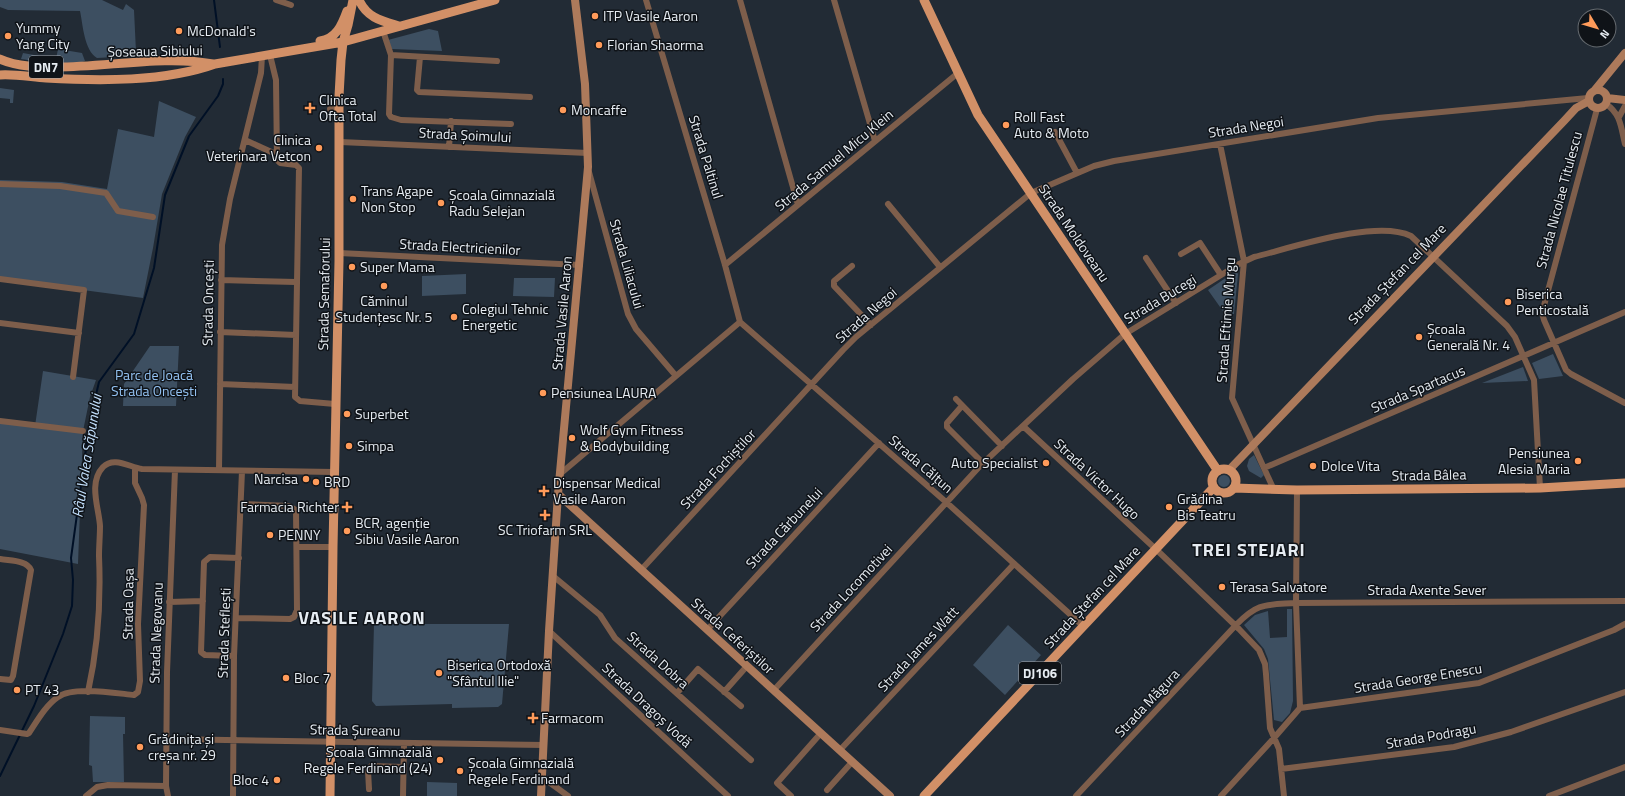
<svg xmlns="http://www.w3.org/2000/svg" width="1625" height="796" font-family="'Titillium Web',sans-serif">
	<style>
		.green { fill: #3d4f61 }
		.lines { fill: none; stroke-linecap: round; stroke-linejoin: round }
		.stream { stroke: #001026; stroke-width: 2 }
		.street { stroke: #7e5e4b; stroke-width: 6 }
		.secondary { stroke: #ad7a5b; stroke-width: 8 }
		.primary { stroke: #d29067; stroke-width: 9 }
		.poi-dot { fill: #ff9b5a; stroke: #0f1318; stroke-width: 1.5 }
		.labels { text-anchor: middle; stroke-width: 3; stroke-linejoin: round; paint-order: stroke }
		.shield { fill: #0f1318; stroke: #a6abb1; stroke-width: 1 }
		.shield-label { font-size: 13px; font-weight: bold; fill: #e6ecf2 }
		.poi-label { font-size: 14px; fill: #e6ecf2; stroke: #0f1318; text-anchor: start }
		.street-label { font-size: 14px; fill: #e6ecf2; stroke: #0f1318 }
		.park-label { font-size: 14px; fill: #94c3f3; stroke: #0f1318 }
		.water-label { font-size: 15px; font-style: italic; fill: #c2dffc; stroke: #0f1318 }
		.district-label { font-size: 18px; font-weight: bold; letter-spacing: 1px; fill: #e6ecf2; stroke: #0f1318 }
	</style>
	<rect width="100%" height="100%" fill="#222b35"/>
	<path class="green" d="M0 0H102L123 10 126 4 134 10 136 52 131 56 97 58C84 50 83 25 80 11L8 10 0 7Z
		M429 29 438 31 442 51 392 49 390 47 388 40Z
		M58 49 82 53 85 61C75 66 34 61 21 59L23 53 56 59Z
		M0 88 14 90 13 103H10V99L0 98Z
		M159 101 196 117 185 137 162 194 153 248 143 298 0 279V180L62 182 107 189 118 129 154 137Z
		M1236 271 1238 274 1234 314H1225L1208 290Z
		M466 274V294L422 296V276Z
		M514 278H555L554 297 513 296Z
		M150 346H179L176 406H123L124 384Z
		M1553 354 1563 376 1539 379 1532 363Z
		M1523 367 1528 381 1482 383Z
		M43 371 96 380 90 397 83 431 78 564 0 549V421L35 426Z
		M1254 455 1264 475 1261 478 1249 471 1247 466 1249 459Z
		M1218 481a6 6 0 1 1 12 0a6 6 0 1 1-12 0Z
		M1287 609H1292L1293 701 1290 713 1282 722 1274 720 1268 659 1264 649 1244 625 1255 615 1268 611 1270 638 1287 637Z
		M374 624H509L502 704 498 707 452 708V704L376 706 372 701Z
		M1008 625 1041 655 1005 695 973 665Z
		M90 716 125 717V734H123L124 782H93L92 766 89 765Z
		M427 782 457 783V796H427Z"/>
	<g class="lines">
		<path class="stream" d="M214 0 220 47
			M0 776 34 706 63 634 72 606 73 580 71 558 89 427 94 420 95 399 99 382 134 334 154 268 165 195 189 136 218 96 223 84V79"/>
		<path class="street" d="M276 0 291 5
			M646 0 725 265 740 322
			M740 0 798 205
			M834 0 875 141
			M383 31 391 55 389 114 391 117 401 120 511 124
			M270 55 276 80 277 160 280 163 296 165 299 168 295 397 300 401 335 404
			M391 55 497 61
			M420 57 417 90 419 92 530 97
			M1606 104C1621 114 1621 128 1625 144
			M330 109H339
			M1597 109 1542 313 1544 320 1566 370 1571 374 1625 403
			M1619 117 1625 106
			M1055 132 1077 173
			M245 140 278 155
			M340 142 588 153
			M1220 144 1244 261 1232 398 1274 490
			M449 147 451 121
			M589 172 628 314 636 329 676 376
			M0 184 60 186 106 193 118 211 153 217
			M888 204 940 267
			M339 253 580 265
			M1181 254 1200 243 1221 275
			M1146 258 1176 303
			M725 265 958 73
			M852 266 834 281V286L871 325
			M0 279 84 290 73 377
			M221 280 296 282
			M740 322 946 502 1083 626
			M0 323 79 333
			M220 332 296 335
			M220 384 295 387
			M956 399 1002 446
			M961 407 947 423V427L983 463
			M0 421 83 431
			M1023 426 1161 554 1239 629 1259 650 1265 664 1266 674 1270 728 1279 749 1284 796
			M1264 468 1625 312
			M219 470 222 245 230 199 261 73 262 56
			M560 474 740 322
			M1297 490 1296 603 1300 708
			M297 547H333
			M0 559C10 561 27 560 31 570L13 676 11 680 0 679
			M641 570 843 350 856 337 1031 193 1094 166 1114 161 1378 118 1588 98
			M553 576 600 615 615 638 751 760
			M169 602 203 601
			M236 618 290 619 294 617 297 610 296 510 289 506 241 504
			M707 630 879 443
			M549 631 728 796
			M234 656 205 655 201 652 204 562 210 557 239 558
			M774 690 980 466 1073 379 1125 334 1239 264 1254 257C1291 248 1376 219 1411 236L1507 326 1515 337 1534 380 1540 488
			M88 692C98 647 101 602 99 556 99 546 100 536 100 526 99 508 88 483 103 467 114 456 129 467 142 469L334 472
			M724 692 747 666
			M677 693 698 669 741 706
			M1300 708 1479 683 1614 630 1625 624
			M0 730 27 734 29 733C37 721 46 705 58 697 73 686 114 693 134 695L138 692 140 681 138 624 144 505 142 498 135 483V468
			M166 739 544 745
			M840 750 1014 564
			M1281 769 1454 747 1511 732 1625 692
			M542 777 568 796
			M369 789 368 770 371 766 403 767
			M827 790 852 762
			M86 796 97 787 108 785 166 786
			M168 796 166 786 167 672 175 470
			M233 796 234 656 242 471
			M403 796 404 743
			M791 796 777 783 821 733
			M1076 796 1236 625C1258 602 1266 605 1296 603L1625 601
			M1221 796 1274 738 1300 708
			M1549 796 1625 767"/>
		<path class="secondary" d="M1589 99a9 9 0 1 1 18 0a9 9 0 1 1-18 0Z
			M1594 91 1625 53
			M1607 98 1625 100
			M1229 470 1564 121 1576 108 1589 101
			M558 494 890 796
			M541 796 549 631 558 494 588 167 585 84 575 0"/>
		<path class="primary" d="M359 0C367 18 382 21 399 26
			M924 0 978 115 1218 471
			M320 41C336 39 342 25 347 11
			M0 59C18 67 38 67 57 67 107 67 166 55 213 64
			M0 75C15 74 31 77 46 78 99 81 165 82 215 64L343 42 495 0
			M1212 481a12 12 0 1 1 24 0a12 12 0 1 1-24 0Z
			M1234 488 1297 490 1540 488 1625 483
			M330 796 333 547 339 261V96L341 60 343 42 348 25 353 0
			M924 796 1214 487"/>
	</g>
	<g class="poi-dot">
		<circle cx="595" cy="16" r="4"/>
		<circle cx="179" cy="31" r="4"/>
		<circle cx="8" cy="36" r="4"/>
		<circle cx="599" cy="45" r="4"/>
		<path d="M308 102h4v4h4v4h-4v4h-4v-4h-4v-4h4z"/>
		<circle cx="563" cy="110" r="4"/>
		<circle cx="1006" cy="125" r="4"/>
		<circle cx="319" cy="148" r="4"/>
		<circle cx="353" cy="199" r="4"/>
		<circle cx="441" cy="203" r="4"/>
		<circle cx="352" cy="267" r="4"/>
		<circle cx="384" cy="286" r="4"/>
		<circle cx="1508" cy="302" r="4"/>
		<circle cx="454" cy="317" r="4"/>
		<circle cx="1419" cy="337" r="4"/>
		<circle cx="543" cy="393" r="4"/>
		<circle cx="347" cy="414" r="4"/>
		<circle cx="572" cy="438" r="4"/>
		<circle cx="349" cy="446" r="4"/>
		<circle cx="1578" cy="461" r="4"/>
		<circle cx="1046" cy="463" r="4"/>
		<circle cx="1313" cy="466" r="4"/>
		<circle cx="306" cy="479" r="4"/>
		<circle cx="316" cy="482" r="4"/>
		<path d="M542 485h4v4h4v4h-4v4h-4v-4h-4v-4h4z"/>
		<path d="M345 501h4v4h4v4h-4v4h-4v-4h-4v-4h4z"/>
		<circle cx="1169" cy="507" r="4"/>
		<path d="M543 509h4v4h4v4h-4v4h-4v-4h-4v-4h4z"/>
		<circle cx="347" cy="531" r="4"/>
		<circle cx="270" cy="535" r="4"/>
		<circle cx="1222" cy="587" r="4"/>
		<circle cx="439" cy="673" r="4"/>
		<circle cx="286" cy="678" r="4"/>
		<circle cx="17" cy="690" r="4"/>
		<path d="M531 712h4v4h4v4h-4v4h-4v-4h-4v-4h4z"/>
		<circle cx="140" cy="747" r="4"/>
		<circle cx="440" cy="760" r="4"/>
		<circle cx="460" cy="771" r="4"/>
		<circle cx="277" cy="780" r="4"/>
	</g>
	<g class="labels">
		<g class="shield">
			<rect x="29" y="56" width="34" height="22" rx="3"/>
			<rect x="1019" y="662" width="42" height="22" rx="3"/>
		</g>
		<g class="shield-label">
			<text x="46" y="72">DN7</text>
			<text x="1040" y="678">DJ106</text>
		</g>
		<g class="poi-label">
			<text x="603" y="21">ITP Vasile Aaron</text>
			<text x="16" y="33">Yummy<tspan x="16" dy="16">Yang City</tspan></text>
			<text x="187" y="36">McDonald's</text>
			<text x="607" y="50">Florian Shaorma</text>
			<text x="319" y="105">Clinica<tspan x="319" dy="16">Ofta Total</tspan></text>
			<text x="571" y="115">Moncaffe</text>
			<text x="1014" y="122">Roll Fast<tspan x="1014" dy="16">Auto &amp; Moto</tspan></text>
			<text x="311" y="145" text-anchor="end">Clinica<tspan x="311" dy="16">Veterinara Vetcon</tspan></text>
			<text x="361" y="196">Trans Agape<tspan x="361" dy="16">Non Stop</tspan></text>
			<text x="449" y="200">Școala Gimnazială<tspan x="449" dy="16">Radu Selejan</tspan></text>
			<text x="360" y="272">Super Mama</text>
			<text x="1516" y="299">Biserica<tspan x="1516" dy="16">Penticostală</tspan></text>
			<text x="384" y="306" text-anchor="middle">Căminul<tspan x="384" dy="16">Studențesc Nr. 5</tspan></text>
			<text x="462" y="314">Colegiul Tehnic<tspan x="462" dy="16">Energetic</tspan></text>
			<text x="1427" y="334">Școala<tspan x="1427" dy="16">Generală Nr. 4</tspan></text>
			<text x="551" y="398">Pensiunea LAURA</text>
			<text x="355" y="419">Superbet</text>
			<text x="580" y="435">Wolf Gym Fitness<tspan x="580" dy="16">&amp; Bodybuilding</tspan></text>
			<text x="357" y="451">Simpa</text>
			<text x="1570" y="458" text-anchor="end">Pensiunea<tspan x="1570" dy="16">Alesia Maria</tspan></text>
			<text x="1038" y="468" text-anchor="end">Auto Specialist</text>
			<text x="1321" y="471">Dolce Vita</text>
			<text x="298" y="484" text-anchor="end">Narcisa</text>
			<text x="324" y="487">BRD</text>
			<text x="553" y="488">Dispensar Medical<tspan x="553" dy="16">Vasile Aaron</tspan></text>
			<text x="1177" y="504">Grădina<tspan x="1177" dy="16">Bis Teatru</tspan></text>
			<text x="339" y="512" text-anchor="end">Farmacia Richter</text>
			<text x="355" y="528">BCR, agenție<tspan x="355" dy="16">Sibiu Vasile Aaron</tspan></text>
			<text x="545" y="535" text-anchor="middle">SC Triofarm SRL</text>
			<text x="278" y="540">PENNY</text>
			<text x="1230" y="592">Terasa Salvatore</text>
			<text x="447" y="670">Biserica Ortodoxă<tspan x="447" dy="16">"Sfântul Ilie"</tspan></text>
			<text x="294" y="683">Bloc 7</text>
			<text x="25" y="695">PT 43</text>
			<text x="541" y="723">Farmacom</text>
			<text x="148" y="744">Grădinița și<tspan x="148" dy="16">creșa nr. 29</tspan></text>
			<text x="432" y="757" text-anchor="end">Școala Gimnazială<tspan x="432" dy="16">Regele Ferdinand (24)</tspan></text>
			<text x="468" y="768">Școala Gimnazială<tspan x="468" dy="16">Regele Ferdinand</tspan></text>
			<text x="269" y="785" text-anchor="end">Bloc 4</text>
		</g>
		<g class="street-label">
			<text transform="translate(155 51) rotate(-1)" y="5">Șoseaua Sibiului</text>
			<text transform="translate(1246 127) rotate(-9)" y="5">Strada Negoi</text>
			<text transform="translate(465 135) rotate(3)" y="5">Strada Șoimului</text>
			<text transform="translate(706 157) rotate(73)" y="5">Strada Paltinul</text>
			<text transform="translate(834 160) rotate(-40)" y="5">Strada Samuel Micu Klein</text>
			<text transform="translate(1559 200) rotate(-75)" y="5">Strada Nicolae Titulescu</text>
			<text transform="translate(1074 233) rotate(56)" y="5">Strada Moldoveanu</text>
			<text transform="translate(460 247) rotate(3)" y="5">Strada Electricienilor</text>
			<text transform="translate(627 264) rotate(74)" y="5">Strada Liliacului</text>
			<text transform="translate(1397 274) rotate(-46)" y="5">Strada Ștefan cel Mare</text>
			<text transform="translate(324 294) rotate(-89)" y="5">Strada Semaforului</text>
			<text transform="translate(1160 299) rotate(-31)" y="5">Strada Bucegi</text>
			<text transform="translate(208 303) rotate(-89)" y="5">Strada Oncești</text>
			<text transform="translate(562 313) rotate(-85)" y="5">Strada Vasile Aaron</text>
			<text transform="translate(866 315) rotate(-41)" y="5">Strada Negoi</text>
			<text transform="translate(1226 320) rotate(-86)" y="5">Strada Eftimie Murgu</text>
			<text transform="translate(1418 389) rotate(-23)" y="5">Strada Spartacus</text>
			<text transform="translate(921 464) rotate(41)" y="5">Strada Călțun</text>
			<text transform="translate(718 469) rotate(-47)" y="5">Strada Fochiștilor</text>
			<text transform="translate(1429 475) rotate(-1)" y="5">Strada Bâlea</text>
			<text transform="translate(1097 479) rotate(43)" y="5">Strada Victor Hugo</text>
			<text transform="translate(784 528) rotate(-47)" y="5">Strada Cărbunelui</text>
			<text transform="translate(851 588) rotate(-47)" y="5">Strada Locomotivei</text>
			<text x="1427" y="595">Strada Axente Sever</text>
			<text transform="translate(1092 597) rotate(-47)" y="5">Strada Ștefan cel Mare</text>
			<text transform="translate(128 604) rotate(-89)" y="5">Strada Oașa</text>
			<text transform="translate(156 633) rotate(-88)" y="5">Strada Negovanu</text>
			<text transform="translate(224 633) rotate(-88)" y="5">Strada Steflești</text>
			<text transform="translate(733 636) rotate(42)" y="5">Strada Ceferiștilor</text>
			<text transform="translate(918 649) rotate(-47)" y="5">Strada James Watt</text>
			<text transform="translate(658 660) rotate(42)" y="5">Strada Dobra</text>
			<text transform="translate(1418 678) rotate(-9)" y="5">Strada George Enescu</text>
			<text transform="translate(1147 703) rotate(-47)" y="5">Strada Măgura</text>
			<text transform="translate(647 705) rotate(43)" y="5">Strada Dragoș Vodă</text>
			<text transform="translate(355 730) rotate(1)" y="5">Strada Șureanu</text>
			<text transform="translate(1431 736) rotate(-10)" y="5">Strada Podragu</text>
		</g>
		<g class="park-label">
			<text x="154" y="380">Parc de Joacă<tspan x="154" dy="16">Strada Oncești</tspan></text>
		</g>
		<g class="water-label">
			<text transform="translate(87 456) rotate(-81)" y="5">Râul Valea Săpunului</text>
		</g>
		<g class="district-label">
			<text x="1249" y="556">TREI STEJARI</text>
			<text x="362" y="624">VASILE AARON</text>
		</g>
	</g>
	<g transform="translate(1597 28) rotate(128)"><circle r="19" fill="#0f1318" stroke="#656a6f"/>
	<path d="M0-3L7 15L0 10L-7 15Z" fill="#ff9b5a"/>
	<text y="-6" font-size="11" font-weight="bold" text-anchor="middle" fill="#e6ecf2">N</text>
	</g>
</svg>
